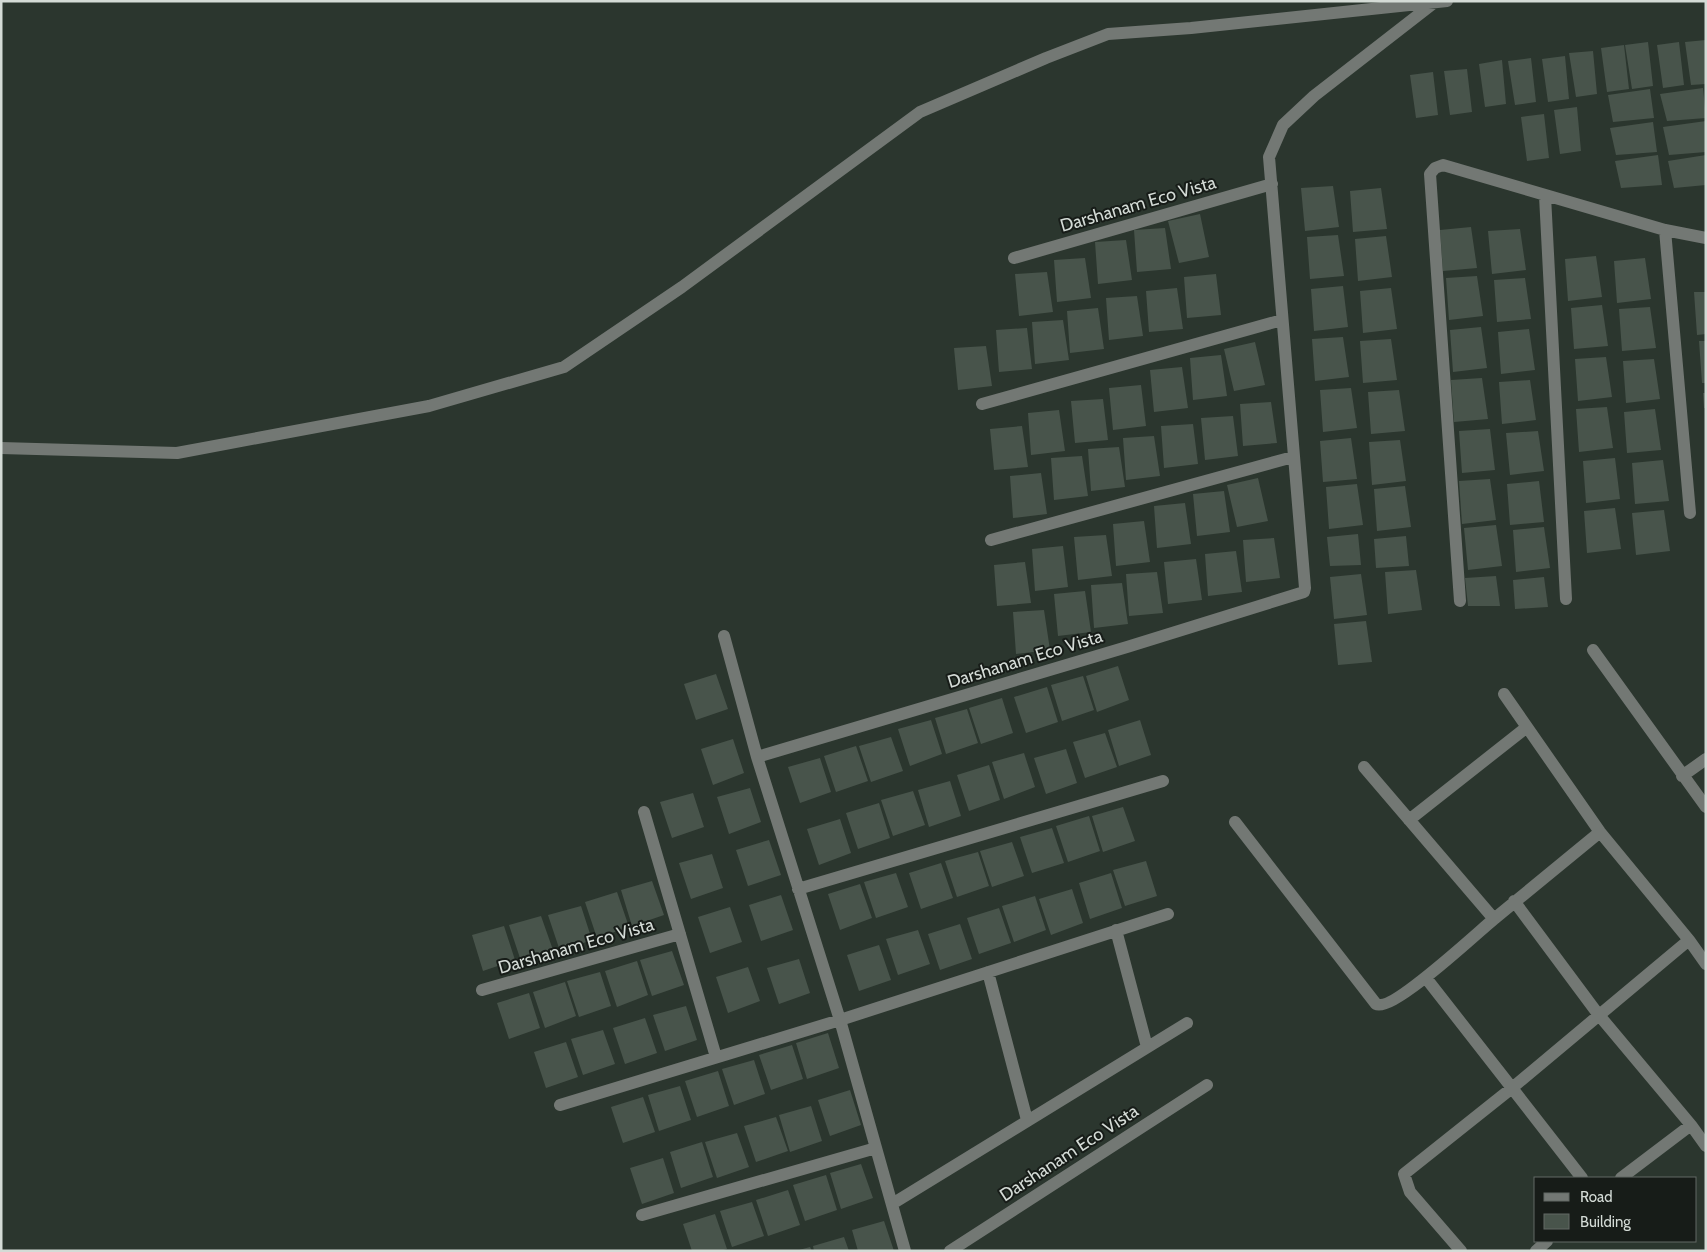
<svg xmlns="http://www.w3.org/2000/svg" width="1707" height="1252" font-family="Cabin,sans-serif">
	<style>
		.building { fill: #48544b }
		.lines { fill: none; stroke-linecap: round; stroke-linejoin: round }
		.minor { stroke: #737874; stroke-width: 12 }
		.labels { text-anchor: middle; stroke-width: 4; stroke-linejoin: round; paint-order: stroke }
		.street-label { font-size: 18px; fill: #d4dbd6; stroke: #171c18 }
	</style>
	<rect width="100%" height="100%" fill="#2b362e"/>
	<path class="building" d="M1706 40V84L1691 85 1685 42Z
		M1648 42 1653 86 1632 89 1625 45Z
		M1679 42 1684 85 1663 88 1657 45Z
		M1624 45 1629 89 1607 92 1601 48Z
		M1593 51 1597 94 1576 97 1569 53Z
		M1565 56 1569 99 1548 102 1542 59Z
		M1531 58 1536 102 1515 105 1508 61Z
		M1502 60 1506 104 1485 107 1479 64Z
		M1467 69 1472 112 1450 115 1444 71Z
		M1433 72 1438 115 1416 118 1410 75Z
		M1703 88 1706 118 1667 121 1660 94Z
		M1650 89 1654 118 1613 122 1608 95Z
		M1577 107 1581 151 1560 154 1554 110Z
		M1544 114 1549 158 1527 161 1521 117Z
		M1706 121V152L1669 155 1663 127Z
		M1653 122 1657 152 1616 155 1610 128Z
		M1658 155 1662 185 1621 188 1615 161Z
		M1706 155V185L1674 188 1668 161Z
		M1333 186 1339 227 1305 231 1301 188Z
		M1381 188 1387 229 1353 232 1350 191Z
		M1200 214 1209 257 1179 263 1168 221Z
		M1471 227 1477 268 1443 271 1440 230Z
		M1165 228 1171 269 1137 272 1134 230Z
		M1520 229 1526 270 1492 274 1488 231Z
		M1338 235 1344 276 1310 279 1307 237Z
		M1386 236 1392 277 1358 281 1355 239Z
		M1126 240 1132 280 1098 284 1095 242Z
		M1596 256 1602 297 1568 301 1565 259Z
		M1085 258 1091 298 1057 302 1054 260Z
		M1645 258 1651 299 1617 303 1614 261Z
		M1047 272 1053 312 1019 316 1015 274Z
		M1216 274 1221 315 1187 318 1184 277Z
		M1477 276 1483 316 1449 320 1446 278Z
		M1525 278 1531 319 1497 322 1494 280Z
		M1343 286 1348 327 1314 331 1311 289Z
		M1177 288 1183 329 1149 332 1146 291Z
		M1391 288 1397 329 1363 333 1360 291Z
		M1694 292H1706V334L1697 335Z
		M1137 296 1143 336 1109 340 1106 298Z
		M1602 305 1608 346 1574 349 1571 308Z
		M1650 307 1656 348 1622 351 1619 309Z
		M1098 308 1104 349 1070 353 1067 311Z
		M1063 320 1069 360 1035 364 1032 322Z
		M1481 327 1487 368 1453 372 1450 330Z
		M1027 328 1032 369 999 372 996 330Z
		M1529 329 1535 370 1501 374 1498 332Z
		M1343 337 1349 377 1315 381 1312 339Z
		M1391 339 1397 380 1363 383 1360 341Z
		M1699 341H1706V383H1702Z
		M1255 342 1265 385 1234 391 1224 349Z
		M986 346 992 386 958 390 954 348Z
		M1221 355 1227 396 1193 400 1190 358Z
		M1606 357 1612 397 1578 401 1575 359Z
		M1654 359 1660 399 1626 403 1623 361Z
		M1182 367 1188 408 1154 412 1150 370Z
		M1482 378 1488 419 1454 422 1451 380Z
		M1530 380 1536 420 1502 424 1499 382Z
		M1141 385 1146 426 1113 430 1109 388Z
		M1351 388 1357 428 1323 432 1320 390Z
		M1399 390 1405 431 1371 434 1368 392Z
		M1703 393H1706V408H1704Z
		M1103 399 1108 440 1075 443 1071 401Z
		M1271 402 1277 443 1243 446 1240 404Z
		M1607 407 1613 448 1579 452 1576 409Z
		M1655 409 1661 450 1627 453 1624 412Z
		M1059 410 1065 451 1031 455 1028 413Z
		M1233 416 1238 456 1205 460 1201 418Z
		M1193 424 1198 464 1164 468 1161 426Z
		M1022 426 1028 467 994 470 990 429Z
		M1490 429 1495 470 1462 473 1459 431Z
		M1538 431 1544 471 1510 475 1506 433Z
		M1154 436 1160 476 1126 480 1123 438Z
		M1351 438 1357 479 1323 482 1320 441Z
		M1400 440 1406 481 1372 485 1369 442Z
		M1119 447 1125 487 1091 491 1088 449Z
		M1082 456 1088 496 1054 500 1051 458Z
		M1615 458 1620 499 1586 503 1583 461Z
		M1663 460 1669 501 1635 504 1632 463Z
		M1041 473 1047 514 1013 518 1010 476Z
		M1258 478 1268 521 1237 527 1227 485Z
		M1490 479 1496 520 1462 524 1459 481Z
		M1539 481 1544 522 1510 525 1507 484Z
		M1357 484 1363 525 1329 529 1326 487Z
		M1405 486 1411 527 1377 531 1374 489Z
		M1224 491 1230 532 1197 536 1193 494Z
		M1185 503 1191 544 1157 548 1154 506Z
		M1615 508 1621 549 1587 553 1584 511Z
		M1664 510 1670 551 1636 555 1632 513Z
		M1144 521 1150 562 1116 566 1113 524Z
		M1496 525 1502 566 1468 570 1464 528Z
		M1544 527 1550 568 1516 572 1513 530Z
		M1358 534 1361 565 1330 566 1327 537Z
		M1106 535 1112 576 1078 580 1074 537Z
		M1406 536 1409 566 1376 568 1374 539Z
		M1274 538 1280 578 1246 582 1243 540Z
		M1063 546 1068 587 1035 591 1032 549Z
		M1236 551 1242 592 1208 596 1205 554Z
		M1196 559 1202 600 1168 604 1164 562Z
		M1025 562 1031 603 997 606 994 565Z
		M1416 570 1422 610 1388 614 1385 572Z
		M1157 572 1163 613 1129 616 1126 574Z
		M1361 574 1367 615 1334 619 1330 577Z
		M1496 576 1500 606H1468L1465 578Z
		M1544 577 1548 607 1515 609 1513 580Z
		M1122 583 1128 624 1094 628 1091 585Z
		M1085 591 1091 632 1058 636 1054 594Z
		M1044 610 1050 650 1016 654 1013 612Z
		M1366 621 1372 662 1338 665 1334 624Z
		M1118 666 1129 700 1097 712 1086 676Z
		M716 674 728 709 696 720 684 684Z
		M1083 676 1094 710 1062 721 1051 685Z
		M1047 687 1058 722 1026 733 1014 697Z
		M1002 698 1013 733 981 744 969 708Z
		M967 709 978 743 946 754 935 718Z
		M931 720 942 754 910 766 898 729Z
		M1140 720 1151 755 1119 766 1108 730Z
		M1105 733 1117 767 1085 778 1073 742Z
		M891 737 903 771 871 782 859 746Z
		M733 739 744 773 713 785 701 749Z
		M856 746 868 781 836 792 824 756Z
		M1066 749 1077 783 1046 794 1034 758Z
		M1024 753 1035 787 1004 799 992 762Z
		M820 758 831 792 800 803 788 767Z
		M989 765 1000 800 969 811 957 775Z
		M950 781 961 816 929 827 918 790Z
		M750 788 761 822 729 834 717 797Z
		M913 791 925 825 893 836 881 800Z
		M693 793 704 827 672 838 660 802Z
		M879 803 890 838 858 849 846 813Z
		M1123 807 1135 841 1103 852 1092 816Z
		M1089 816 1100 851 1068 862 1056 826Z
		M840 819 851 853 819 865 807 829Z
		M1052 828 1064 863 1032 873 1020 837Z
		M769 840 781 875 748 886 736 850Z
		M1012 842 1024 876 992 887 980 851Z
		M978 852 989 886 957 897 945 861Z
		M712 854 723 888 691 899 679 863Z
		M1146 861 1157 896 1125 906 1113 870Z
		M941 863 953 898 921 909 909 873Z
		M896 873 908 907 876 918 864 882Z
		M1111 873 1122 908 1090 919 1079 883Z
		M652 881 664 915 632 926 621 890Z
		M860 884 872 918 840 930 828 894Z
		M1072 889 1083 923 1051 935 1039 899Z
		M617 892 629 927 597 938 585 902Z
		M781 895 793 930 761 941 749 905Z
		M1035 896 1046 930 1014 942 1002 906Z
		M581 906 592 940 560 951 548 915Z
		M730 907 742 942 710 953 698 917Z
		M999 908 1011 943 979 954 967 918Z
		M541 916 553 950 521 961 509 925Z
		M960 924 972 959 940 970 928 934Z
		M504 926 515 960 483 971 472 935Z
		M918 930 930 964 898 975 886 939Z
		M879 945 891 980 859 991 847 955Z
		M672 951 684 985 652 996 640 960Z
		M799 959 810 993 779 1004 767 968Z
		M637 961 648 995 617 1007 605 971Z
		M748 967 760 1001 728 1013 716 977Z
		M600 972 611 1006 579 1017 567 981Z
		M565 982 576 1016 545 1028 533 992Z
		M529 993 540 1028 509 1039 497 1003Z
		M686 1006 697 1040 665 1051 653 1015Z
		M645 1018 657 1053 625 1064 613 1028Z
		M603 1030 615 1064 583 1075 571 1039Z
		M828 1033 839 1068 807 1079 796 1043Z
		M566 1042 578 1077 546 1088 534 1052Z
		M792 1045 803 1079 771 1090 759 1055Z
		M754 1060 765 1094 734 1105 722 1069Z
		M718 1071 729 1106 697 1117 685 1081Z
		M680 1086 691 1120 659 1131 648 1095Z
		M850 1090 861 1125 830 1136 818 1100Z
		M643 1097 655 1132 623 1143 611 1107Z
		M811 1106 822 1141 790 1152 779 1115Z
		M776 1117 788 1151 756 1162 744 1126Z
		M737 1133 749 1167 717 1178 705 1142Z
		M702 1142 713 1177 681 1188 670 1152Z
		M663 1158 674 1193 642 1204 630 1168Z
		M861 1164 873 1198 841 1209 830 1173Z
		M826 1175 837 1210 805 1221 793 1185Z
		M788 1190 800 1225 768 1236 756 1200Z
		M752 1202 764 1236 732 1247 720 1211Z
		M715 1214 727 1249 720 1251H692L683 1224Z
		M884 1221 894 1251H858L852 1230Z
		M844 1237 849 1251H814L813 1246Z
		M810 1247 812 1251H799V1250Z"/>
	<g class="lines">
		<path class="minor" d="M1545 196 1566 599
			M1665 230 1690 513
			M1014 258 1272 184
			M982 404 1282 320
			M1 448 177 453 429 406 564 367 682 287 920 112 1046 58 1108 34 1191 28 1447 1
			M991 540 1293 457
			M1460 601 1430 174 1435 168 1443 165 1665 230 1706 238
			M724 636 757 757
			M1593 650 1706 807
			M1682 776 1706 759
			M644 812 716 1057
			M1409 820 1527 727
			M1235 822 1376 1004C1392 1013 1478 932 1494 919L1364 767
			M798 889 1163 781
			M1514 901 1598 1014 1691 1125
			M1494 919 1600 832
			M1116 930 1147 1047
			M1689 940 1706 964
			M988 972 1027 1120
			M1426 978 1512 1088 1689 940 1600 832 1504 694
			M482 990 680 934
			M560 1105 840 1020 1168 914
			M1621 1178 1691 1125 1706 1146
			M892 1204 1187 1023
			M642 1215 876 1148
			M905 1251 840 1020 757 757 1127 647 1304 592 1305 588 1269 157 1283 125 1314 96 1435 2
			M950 1251 1207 1085
			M1461 1251 1410 1192 1404 1174 1512 1088 1582 1178
			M1536 1251 1547 1241"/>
	</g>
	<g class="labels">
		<g class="street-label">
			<text transform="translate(1138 204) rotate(-16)" y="6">Darshanam Eco Vista</text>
			<text transform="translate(1025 659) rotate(-17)" y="6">Darshanam Eco Vista</text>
			<text transform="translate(576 946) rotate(-16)" y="6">Darshanam Eco Vista</text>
			<text transform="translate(1069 1153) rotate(-33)" y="6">Darshanam Eco Vista</text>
		</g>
	</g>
	<rect width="1707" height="1252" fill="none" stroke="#d4dbd6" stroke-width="5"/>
	<rect x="1534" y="1177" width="162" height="65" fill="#171c18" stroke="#636864"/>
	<rect x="1544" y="1193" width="25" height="8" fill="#737874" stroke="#636864"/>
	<text x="1580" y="1202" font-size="15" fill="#d4dbd6">Road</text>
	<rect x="1544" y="1214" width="25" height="15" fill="#48544b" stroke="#636864"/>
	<text x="1580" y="1227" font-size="15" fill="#d4dbd6">Building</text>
</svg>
